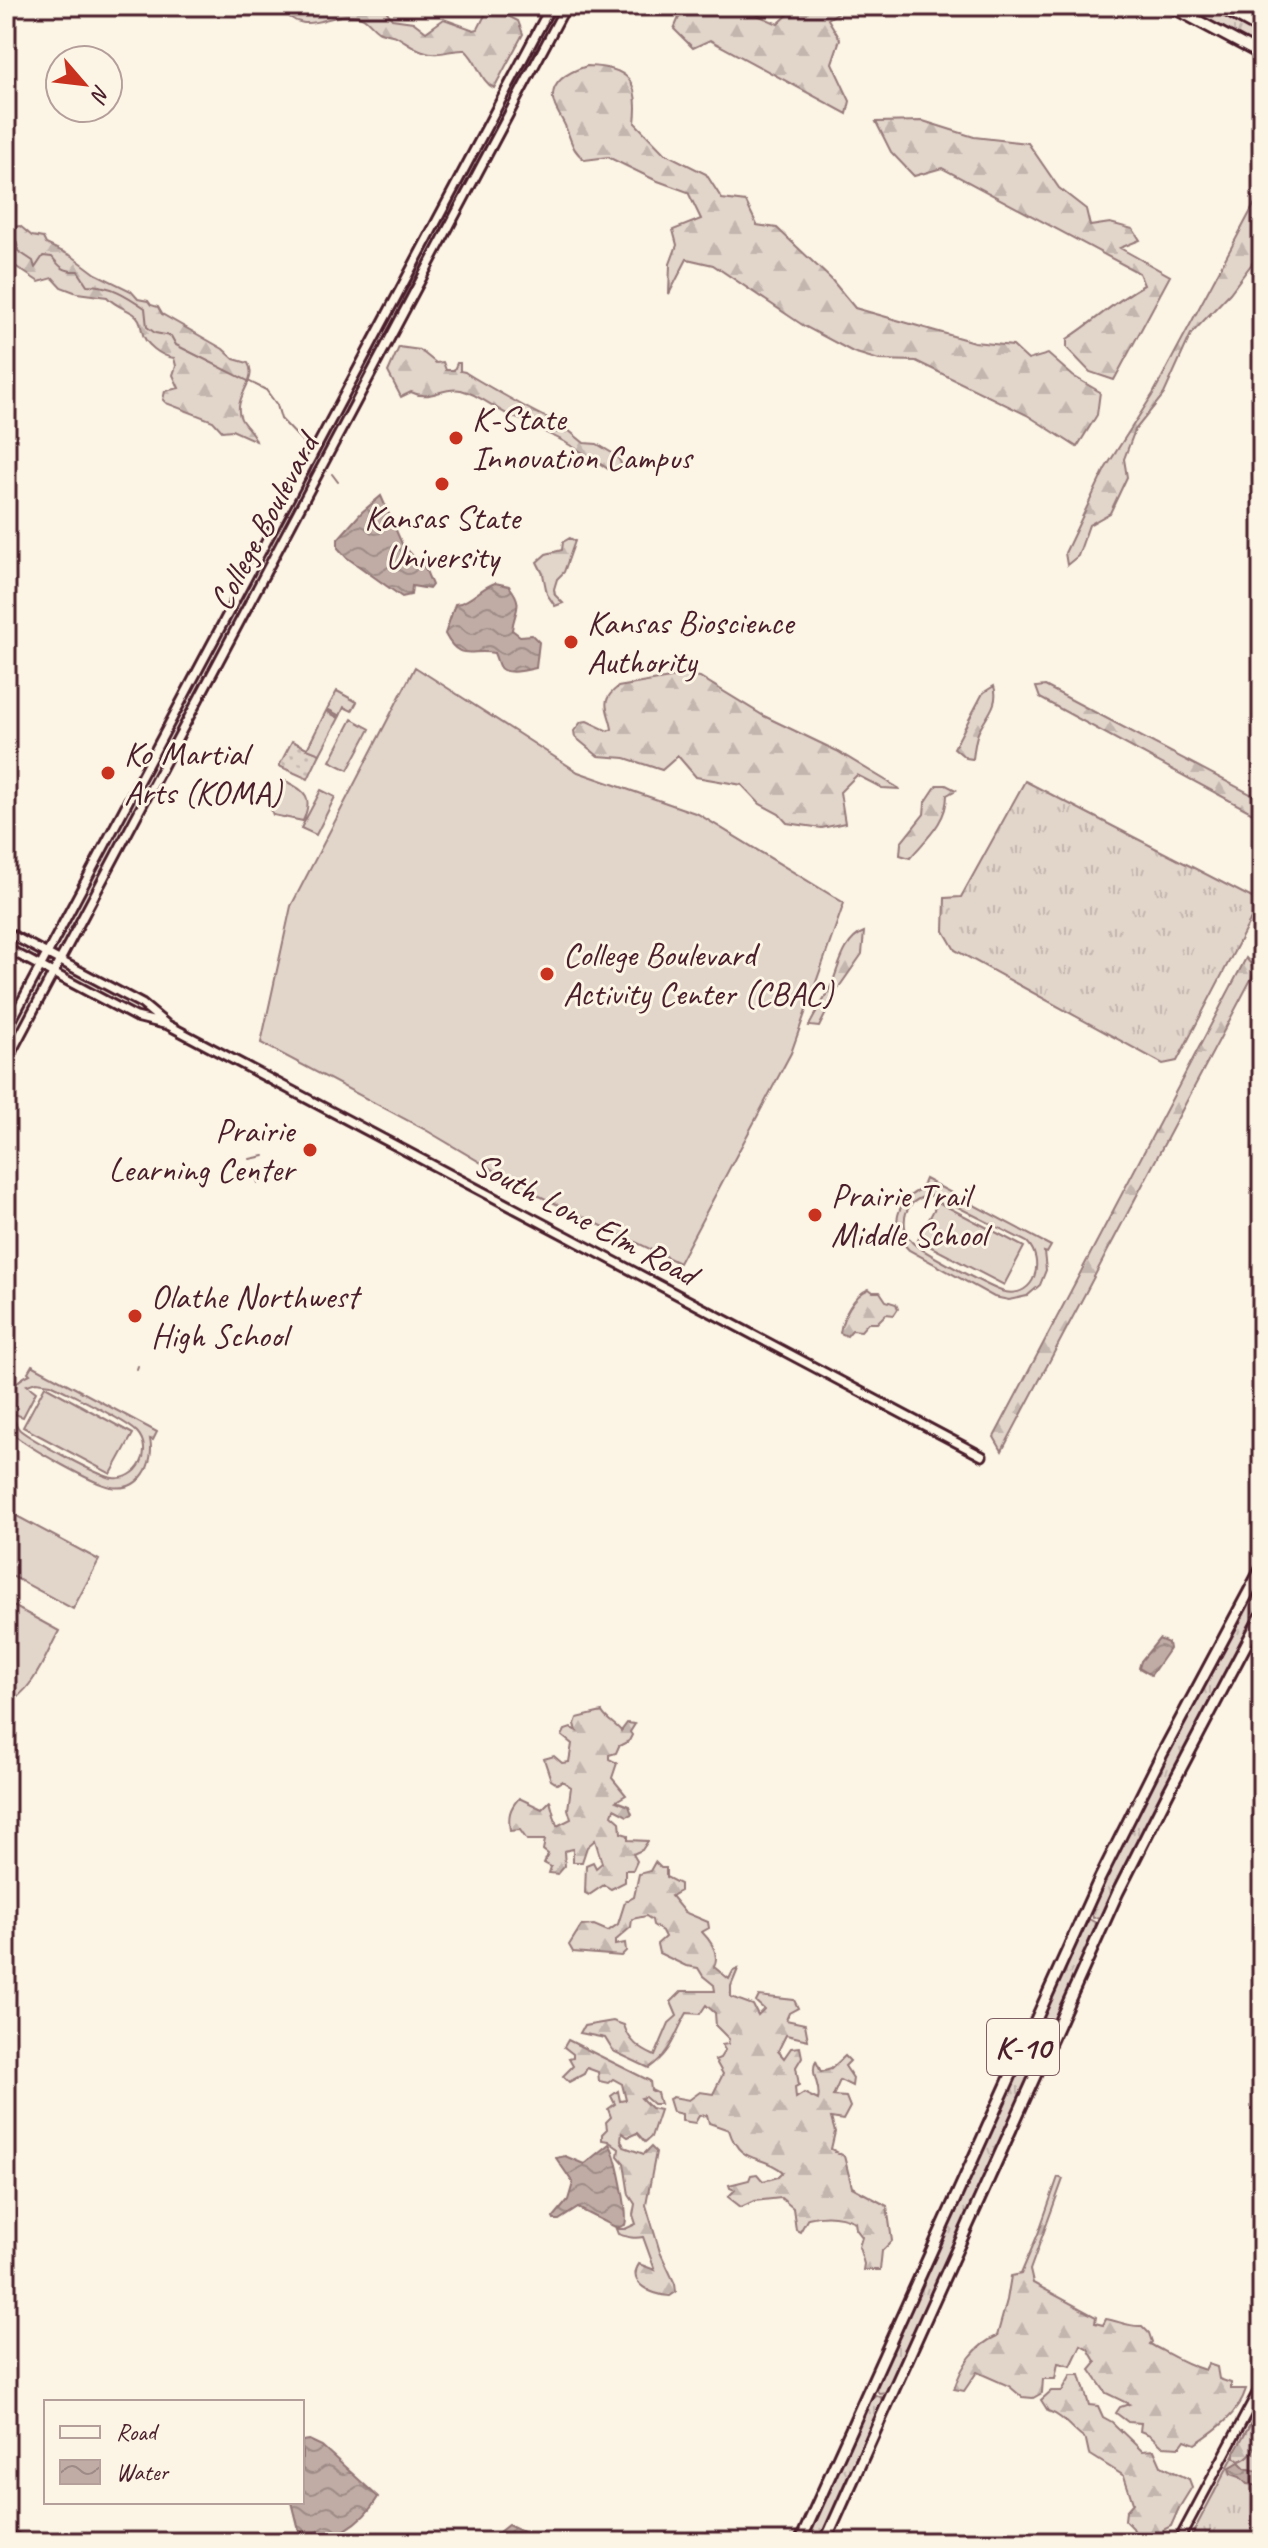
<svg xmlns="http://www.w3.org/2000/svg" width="1268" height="2548" font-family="Caveat,sans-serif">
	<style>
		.grass { fill: url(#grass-tufts); stroke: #967a7a; stroke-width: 2 }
		.forest { fill: url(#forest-firs); stroke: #967a7a; stroke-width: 2 }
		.park { fill: url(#park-dots); stroke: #967a7a; stroke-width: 2 }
		.pitch { fill: #e2d5ca; stroke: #967a7a; stroke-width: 2; fill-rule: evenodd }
		.water { fill: url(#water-waves); stroke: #917474; stroke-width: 2 }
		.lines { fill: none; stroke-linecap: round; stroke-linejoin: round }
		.stream { stroke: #917474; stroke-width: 2 }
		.secondary-casing { stroke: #4a1f2b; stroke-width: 13 }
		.highway-casing { stroke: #4a1f2b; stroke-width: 15 }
		.secondary { stroke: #fcf5e5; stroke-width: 7 }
		.highway { stroke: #fcf5e5; stroke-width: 9 }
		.poi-dot { fill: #c8321e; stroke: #fcf5e5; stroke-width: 3 }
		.labels { text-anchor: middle; stroke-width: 6; stroke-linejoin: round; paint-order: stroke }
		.shield { fill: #fcf5e5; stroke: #7f5f63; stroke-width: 2 }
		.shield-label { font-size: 32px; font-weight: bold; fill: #4a1f2b }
		.poi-label { font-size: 34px; fill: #4a1f2b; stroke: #fcf5e5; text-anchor: start }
		.street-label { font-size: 34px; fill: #4a1f2b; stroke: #fcf5e5 }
	</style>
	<defs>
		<pattern id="grass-tufts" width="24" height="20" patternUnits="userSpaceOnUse" patternTransform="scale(2)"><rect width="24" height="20" fill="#e2d5ca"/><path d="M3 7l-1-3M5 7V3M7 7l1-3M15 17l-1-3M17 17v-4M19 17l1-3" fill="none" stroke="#c3b6ae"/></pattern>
		<pattern id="forest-firs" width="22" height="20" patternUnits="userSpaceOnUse" patternTransform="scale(2)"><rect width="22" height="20" fill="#e2d5ca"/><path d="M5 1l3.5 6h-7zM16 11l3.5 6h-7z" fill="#c3b6ae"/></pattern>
		<pattern id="park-dots" width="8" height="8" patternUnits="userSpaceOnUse" patternTransform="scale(2)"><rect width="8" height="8" fill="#e2d5ca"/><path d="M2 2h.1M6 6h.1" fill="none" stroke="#c3b6ae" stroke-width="1.8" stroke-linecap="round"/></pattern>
		<pattern id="water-waves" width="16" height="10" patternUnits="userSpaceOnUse" patternTransform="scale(2)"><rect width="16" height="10" fill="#c0aca5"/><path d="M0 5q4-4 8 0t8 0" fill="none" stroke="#9e8b87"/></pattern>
	</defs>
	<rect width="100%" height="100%" fill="#fcf5e5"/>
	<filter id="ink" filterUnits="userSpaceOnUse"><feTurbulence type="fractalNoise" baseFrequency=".0125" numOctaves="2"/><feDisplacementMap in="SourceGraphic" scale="16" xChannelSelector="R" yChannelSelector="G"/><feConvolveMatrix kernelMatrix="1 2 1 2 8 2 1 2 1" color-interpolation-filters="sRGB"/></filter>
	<g filter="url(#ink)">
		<path class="grass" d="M1183 6H1206L1262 37V48Z
			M537 42 539 44 512 94 507 111 440 232 466 173Z
			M419 262 421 264 400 304 396 319 308 482 312 463Z
			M1025 781 1260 902 1177 1061 1163 1064 955 950 944 931 945 898 961 897Z
			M1262 1578V1605L1166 1786 1101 1917 1093 1918 1091 1910 1096 1898 1156 1778Z
			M1089 1919 1096 1923 1095 1930 887 2392 879 2393 875 2388 1061 1973Z
			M875 2395 881 2397 882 2403 819 2542H806L868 2403Z
			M1262 2406V2542H1188L1252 2421Z"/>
		<path class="forest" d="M279 6H383L392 19 413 22 426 32 444 19 474 30 478 29 488 9 492 8 518 21 523 34 494 88C480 81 478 61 465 50 450 49 439 57 423 51 413 48 405 41 396 36 390 34 384 34 378 31 369 25 366 15 353 15 324 14 303 39 279 6Z
			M692 6H737L778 24 797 6H849L828 19 840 39 832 63 850 101 847 114 710 40 693 48 674 29 680 15Z
			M587 66C629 67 640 81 635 123L664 153 706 174 722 199 746 202 757 225 777 228 831 279 855 308 974 342 1013 346 1028 360 1048 354 1073 376 1100 392 1097 415 1077 447 1027 415 916 361 879 360 853 352 804 326 713 265 687 259 669 294 670 264 677 245 673 230 701 219 688 192 655 180 608 157 585 160C572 150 572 143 566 128 563 119 554 109 553 99 551 80 571 71 587 66Z
			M923 121 974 137 1028 143 1059 188 1086 209 1090 226 1110 223 1133 229 1140 240 1120 248 1170 276 1114 380 1090 372 1067 348V339C1094 322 1116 300 1144 285L1139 273 942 168 914 176 891 152 876 122Z
			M1262 190V250L1230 293 1191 334 1164 394 1135 430 1124 459 1127 477 1110 513 1089 525 1078 556 1067 565 1065 553 1105 469 1153 394Z
			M6 221 12 227 20 226 32 236 43 238 46 244 72 256 96 274 131 291 138 299 148 301 151 305 158 307 162 314 223 349 234 359 248 363C257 378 240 391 239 407 237 423 252 428 256 441L232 430 222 431 213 421 166 403 163 400 165 391 179 388 173 375 176 366 174 358C162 357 144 344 142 331 140 324 141 319 134 314 125 308 115 306 107 297L77 293 61 287 53 278 39 282 6 260Z
			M399 347 420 350 436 363 443 362 446 370H454L457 363H460V371L465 372C475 379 540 416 546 417L553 427 568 430 584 443 597 444 617 456 621 463 619 468 608 469C594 459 578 450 563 441 550 433 540 433 530 421 506 421 486 396 461 390 442 386 430 402 411 392L401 397 388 372Z
			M570 538 575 541 564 572 557 579 554 589 555 595 563 603 555 606 547 594 543 574 537 562 546 554 562 550 563 542Z
			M687 675 700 677 764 716 837 751 900 789 882 788 857 775 840 792 845 823 822 828 787 823 779 814 760 804 742 785 696 777 678 756 662 770 625 758 598 756 575 737 574 731 581 722 587 721 608 731 612 729C609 710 598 702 618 687Z
			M994 686C1000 705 985 717 978 733 975 740 974 751 973 759L966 758 954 748 983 693Z
			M1045 686 1262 800V818L1040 698 1036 687Z
			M937 785H946L956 790 947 795C947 822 926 839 910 858L900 855 901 843 924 814 925 803Z
			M864 932 862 954 839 987 819 1027 809 1026C816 1012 825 999 831 986 839 968 843 940 864 932Z
			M1246 958 1256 970 1002 1451 994 1437Z
			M869 1289 873 1292H880L886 1301 896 1304 898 1309 894 1315 886 1314 877 1323H868L861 1331 852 1330 847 1336 840 1333C842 1317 854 1295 869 1289Z
			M602 1712C607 1721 615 1723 621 1731L627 1723 635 1724 630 1732 632 1735 629 1741 619 1746 616 1753 609 1755V1759L617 1763 612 1778 626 1795 616 1801 629 1806 632 1814 627 1816 614 1809 612 1815 620 1822 621 1833 628 1835V1840L648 1841 642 1850 633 1854 637 1861 633 1870H625V1882L611 1889 604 1885 589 1895 585 1893 586 1865 593 1862 596 1868 602 1863 595 1840 587 1847 582 1862H573V1849L564 1851 565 1866 558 1874 549 1873 551 1867 544 1863 548 1854 543 1850 545 1840H527L520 1830 510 1831C508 1816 509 1809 519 1798L542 1809 550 1801 557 1826 571 1819 568 1809 571 1787 562 1781 557 1784 551 1780 544 1759 554 1756 562 1763 569 1762 572 1744 562 1736 565 1730 571 1728 577 1731 575 1724 577 1718Z
			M655 1862 661 1868H666V1877L680 1884V1891L671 1896 684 1912 708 1922 709 1928 702 1932C711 1941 720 1954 714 1967L729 1979 733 1971 738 1969 731 1986V1997L753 2005 758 2015 764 2009 756 2002 759 1996 794 2000 798 2008 789 2013 786 2020 805 2024 808 2040 786 2035 778 2051 784 2058 791 2048 800 2047 802 2057 796 2067 799 2085 795 2087 796 2098 804 2093 818 2100C822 2085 809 2075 816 2061L821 2072 831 2069 845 2056 850 2061 845 2066 853 2078 852 2086 840 2080 833 2096 846 2097 850 2107 843 2120 831 2118 835 2132 831 2149 844 2156 852 2187 887 2206 892 2241 882 2251 880 2270H863L864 2264 859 2247 862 2237 856 2229 855 2222C841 2215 824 2214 808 2218L800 2232 796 2230 793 2208 781 2198 754 2201 741 2207 728 2197 735 2190 730 2188 729 2185 749 2180 751 2175 757 2174 763 2181 778 2177 783 2172C761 2153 740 2166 729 2130L709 2123 707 2115 699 2116 695 2123 682 2121V2114L673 2112 669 2099 673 2097 689 2100 700 2092 713 2094 723 2074 715 2060 720 2058 725 2050 722 2045 728 2044 729 2039 716 2026 715 2013 706 2005 700 2014 687 2013C673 2037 673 2051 649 2068L613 2051 605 2038 580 2033 584 2026 613 2021 624 2025C629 2041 639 2049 655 2056L669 2023 677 2016 671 2002 682 1991H715L714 1985 703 1976 698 1968 686 1966 659 1953 657 1944 665 1937 662 1931 653 1925 652 1920 646 1916 632 1919 631 1927 615 1941V1945L625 1943 626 1951 621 1956 573 1952 569 1945 581 1926 594 1925 608 1931 618 1924 625 1902 634 1897 639 1874 650 1871Z
			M568 2040 650 2081 651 2090 657 2093 660 2104H653L645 2097 641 2098 651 2108 660 2110 651 2137 645 2142 637 2133 628 2137 622 2133 621 2140 624 2147 644 2154 651 2147 656 2152 646 2205 660 2252 675 2284 676 2292 670 2296C653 2295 626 2284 639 2264L655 2270 643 2237C634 2239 628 2237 618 2234L616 2229H625L636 2224 633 2215 635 2204 629 2195 624 2163 618 2156 619 2149 608 2141 602 2140V2134L607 2129 606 2122 611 2117 608 2109 615 2104 611 2096 618 2091 620 2101 626 2100 622 2084 613 2079 608 2083 599 2081 598 2072 587 2068 584 2074 569 2082 563 2076 573 2066 569 2059 573 2058V2054L564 2047Z
			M1058 2177 1063 2179 1030 2270 1033 2283 1096 2317 1095 2323 1103 2325 1106 2319C1119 2321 1128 2327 1142 2326L1149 2333 1152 2342 1150 2344C1169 2354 1184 2364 1205 2370L1208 2364 1217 2367 1219 2379 1231 2383V2389H1246C1238 2415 1216 2430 1195 2444L1185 2440 1180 2447 1162 2446 1150 2435 1140 2431 1141 2423 1128 2422 1116 2413 1120 2407 1129 2404 1106 2393 1090 2370 1096 2363 1088 2349 1081 2345 1071 2366 1058 2363 1055 2379H1043L1042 2393 1033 2398 1022 2397 1009 2386 977 2372 964 2391 954 2389C962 2365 974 2346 997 2336L1007 2300 1011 2276 1021 2274 1038 2234Z
			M1071 2375H1080L1089 2405 1098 2406 1103 2417 1112 2422 1142 2451 1154 2450 1161 2466 1189 2479 1192 2487 1179 2508 1171 2526 1163 2530V2541L1139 2542 1133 2528 1125 2520 1126 2511 1133 2503 1124 2476 1089 2454 1086 2440C1072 2431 1064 2416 1048 2411L1041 2400 1051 2391H1062Z
			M1262 2404C1262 2423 1261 2453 1240 2461L1235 2457V2452Z"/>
		<path class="park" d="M292 741 320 754 308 779 279 766Z"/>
		<path class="pitch" d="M415 667 578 772 698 814 844 903 791 1053 679 1263 527 1190 424 1129 261 1043 291 906Z
			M337 691 357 702 352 711 344 707 340 716 327 709Z
			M326 711 339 718 320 754 307 749Z
			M352 719 370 729 348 770 330 761Z
			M285 781C307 791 313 798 303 821L273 815 271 810Z
			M321 790 335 797 316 835 301 828Z
			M925 1179 1051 1246 1047 1253 1044 1252 1046 1270 1040 1285 1027 1296 1009 1300 994 1297 909 1250C888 1229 896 1198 924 1188L922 1186ZM936 1196 1027 1242C1045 1260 1036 1298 1005 1292 994 1290 919 1250 912 1242 905 1235 903 1223 906 1213 911 1200 923 1195 936 1196Z
			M938 1202 1024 1247 1004 1285 918 1240Z
			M32 1365 157 1432 153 1440 150 1439C155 1463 141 1492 111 1487 93 1484 28 1447 13 1434 0 1411 5 1385 30 1374L28 1372ZM36 1382 51 1384C70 1394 124 1419 137 1432 154 1451 138 1481 113 1478 100 1477 31 1439 20 1430 15 1425 14 1420 12 1413L23 1417 36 1392 27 1385Z
			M45 1386 133 1434 111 1474 23 1427Z
			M13 1514 99 1560 73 1609 6 1573V1527Z
			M6 1602 59 1631C45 1656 34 1691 6 1704Z"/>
		<path class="water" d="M381 496 402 544 413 556 422 561 432 585 429 589 412 586 411 595 402 597 346 557 338 548V539L362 512Z
			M495 583 509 586C525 606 514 610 512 630L520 636 532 635 539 642 536 668C528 670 503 676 499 666 497 662 496 657 494 653 471 648 460 663 445 634L455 604C470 603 480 588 495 583Z
			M1159 1639 1168 1643 1169 1649 1151 1675 1139 1668 1141 1661Z
			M609 2144C616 2151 629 2215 625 2225L617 2228 578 2208 559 2220H554L553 2218 568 2200 573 2183 556 2158 565 2156 584 2164Z
			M309 2440 322 2446 378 2497C363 2524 332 2542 302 2542L292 2502H302V2441Z
			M1239 2462 1245 2468 1262 2472V2486L1247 2484 1240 2477 1231 2474 1229 2468Z
			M508 2525 523 2532 526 2538 525 2542H497L499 2532Z"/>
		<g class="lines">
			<path class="stream" d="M6 232C16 236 17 241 18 251L33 261 35 268 43 256 52 257C60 267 64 272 78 271L87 285C111 285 126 295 145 308L147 327 155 333 171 336 176 345 266 390 277 405 281 419 304 443
				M332 474 338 482
				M250 1159 264 1156
				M257 1179 258 1183
				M137 1369 138 1366"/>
			<g class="secondary-casing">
				<path id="secondary" d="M6 932 142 1004 166 1024 982 1456
					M6 948 136 1017 164 1024
					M6 1031 551 6
					M6 1062 566 6
					M6 2533 24 2542
					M1178 2542 1262 2384"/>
			</g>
			<g class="highway-casing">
				<path id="highway" d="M1170 6 1262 55
					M1218 6 1262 30
					M800 2542 1100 1878 1161 1756 1262 1567
					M825 2542 1118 1892 1169 1791 1262 1614"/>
			</g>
			<use href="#secondary" class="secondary"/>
			<use href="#highway" class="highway"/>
		</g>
	</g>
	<g class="poi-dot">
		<circle cx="456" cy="438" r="8"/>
		<circle cx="442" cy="484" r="8"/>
		<circle cx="571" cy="642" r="8"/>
		<circle cx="108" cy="773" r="8"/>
		<circle cx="547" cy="974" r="8"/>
		<circle cx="310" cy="1150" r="8"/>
		<circle cx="815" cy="1215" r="8"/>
		<circle cx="135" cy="1316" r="8"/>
	</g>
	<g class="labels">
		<rect class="shield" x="987" y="2019" width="72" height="56" rx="6"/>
		<g class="shield-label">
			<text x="1023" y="2058">K-10</text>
		</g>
		<g class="poi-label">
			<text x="472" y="430">K-State<tspan x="472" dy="39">Innovation Campus</tspan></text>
			<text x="442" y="529" text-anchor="middle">Kansas State<tspan x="442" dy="39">University</tspan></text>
			<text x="587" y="634">Kansas Bioscience<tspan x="587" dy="39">Authority</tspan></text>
			<text x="124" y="765">Ko Martial<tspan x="124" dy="39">Arts (KOMA)</tspan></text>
			<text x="563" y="966">College Boulevard<tspan x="563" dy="39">Activity Center (CBAC)</tspan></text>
			<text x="294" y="1142" text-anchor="end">Prairie<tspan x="294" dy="39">Learning Center</tspan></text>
			<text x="831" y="1207">Prairie Trail<tspan x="831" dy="39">Middle School</tspan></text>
			<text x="151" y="1308">Olathe Northwest<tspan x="151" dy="39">High School</tspan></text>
		</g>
		<g class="street-label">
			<text transform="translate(263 522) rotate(-62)" y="12">College Boulevard</text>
			<text transform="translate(586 1218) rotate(28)" y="12">South Lone Elm Road</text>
		</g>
	</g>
	<rect width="1268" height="2548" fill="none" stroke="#fcf5e5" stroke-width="32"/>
	<rect x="16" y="16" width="1236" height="2516" fill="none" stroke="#4a1f2b" stroke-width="3" filter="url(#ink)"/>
	<rect x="44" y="2400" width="260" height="104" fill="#fcf5e5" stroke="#b59f9b" stroke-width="2"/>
	<rect x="60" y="2426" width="40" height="12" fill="#fcf5e5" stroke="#b59f9b" stroke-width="2"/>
	<text x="116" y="2440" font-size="24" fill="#4a1f2b">Road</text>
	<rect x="60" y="2460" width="40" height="24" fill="url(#water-waves)" stroke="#b59f9b" stroke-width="2"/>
	<text x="116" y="2480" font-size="24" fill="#4a1f2b">Water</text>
	<g transform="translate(84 84) rotate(118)"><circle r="38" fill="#fcf5e5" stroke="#b59f9b" stroke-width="2"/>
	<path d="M0-6L14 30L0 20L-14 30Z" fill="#c8321e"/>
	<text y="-12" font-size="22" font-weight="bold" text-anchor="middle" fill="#4a1f2b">N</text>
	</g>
</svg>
